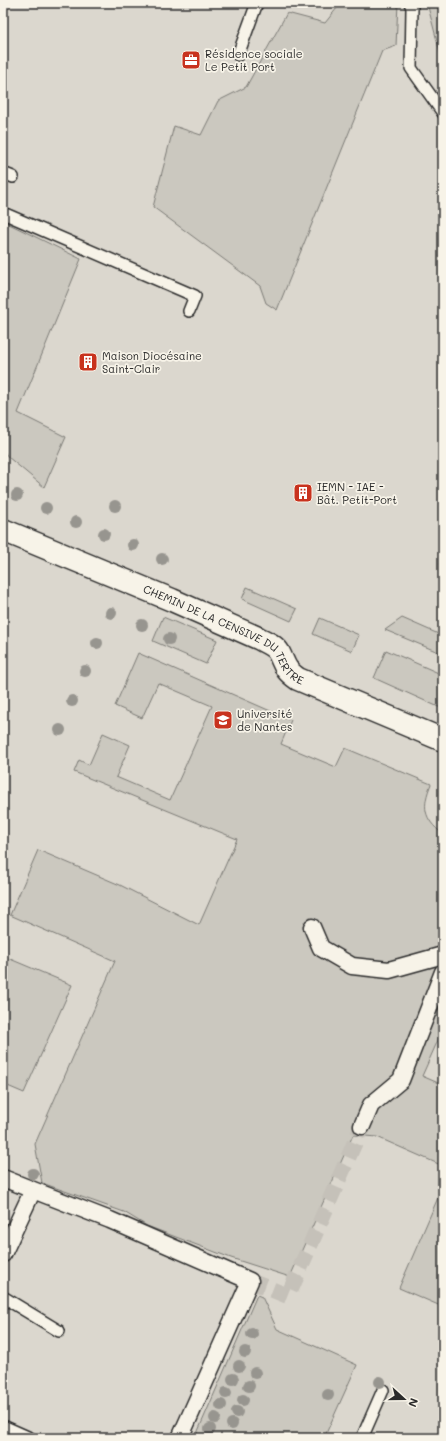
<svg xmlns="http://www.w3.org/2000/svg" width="446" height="1441" font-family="Mali,sans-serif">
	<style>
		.built { fill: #dbd7ce }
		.green { fill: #cbc8bf; stroke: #7b7a75 }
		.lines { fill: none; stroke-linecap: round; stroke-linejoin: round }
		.pedestrian-tunnel { stroke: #c5c1b9; stroke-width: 16; stroke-dasharray: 16 8; stroke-linecap: butt }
		.service-casing { stroke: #2b2b2b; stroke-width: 14 }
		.pedestrian-casing { stroke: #2b2b2b; stroke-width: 19 }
		.minor-casing { stroke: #2b2b2b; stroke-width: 25 }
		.service { stroke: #f7f3e8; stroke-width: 11 }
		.pedestrian { stroke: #f7f3e8; stroke-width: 16 }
		.minor { stroke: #f7f3e8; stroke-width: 22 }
		.tree { fill: #97958f }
		.labels { text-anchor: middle; stroke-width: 3.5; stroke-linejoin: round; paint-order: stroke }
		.poi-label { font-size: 11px; fill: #2b2b2b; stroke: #f7f3e8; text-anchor: start }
		.street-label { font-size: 11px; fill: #2b2b2b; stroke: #f7f3e8 }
	</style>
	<rect width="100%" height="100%" fill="#ebe7dd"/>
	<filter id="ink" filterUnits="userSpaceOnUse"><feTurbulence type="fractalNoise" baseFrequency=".025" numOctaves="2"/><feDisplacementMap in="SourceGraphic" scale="8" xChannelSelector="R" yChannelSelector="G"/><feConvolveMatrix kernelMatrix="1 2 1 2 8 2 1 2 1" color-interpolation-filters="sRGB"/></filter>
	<g filter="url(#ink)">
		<path class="built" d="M3 3H443V1438L3 1437Z"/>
		<path class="green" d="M341 3H398L396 46 382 51 277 310 266 303 260 286 153 207 174 126 201 135 218 101 246 87 287 13 325 23Z
			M427 3H443V71L440 68 442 60Z
			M3 221 81 259 18 413 66 437 44 487 8 457 3 450Z
			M247 587 297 609 291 621 242 599Z
			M163 617 217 640 206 664 153 641Z
			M320 618 359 635 352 651 313 634Z
			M402 618 443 636V654L385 630Z
			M386 650 443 675V709L374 678Z
			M138 653 291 720 281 744 336 767 345 748 431 784C422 806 423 819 443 834V1029L422 1076 443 1085V1166L377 1137 353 1135 290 1277 231 1258 147 1226 124 1212 42 1183 35 1144 115 961 10 915 38 850 120 885 199 925 237 839 74 772 79 760 89 765 103 733 130 745 116 777 170 800 212 706 158 683 142 718 115 706Z
			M3 956 72 985 24 1093 3 1084Z
			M443 1186V1307L399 1288Z
			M257 1295 262 1297 277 1329 357 1365 324 1438H195Z"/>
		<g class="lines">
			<path class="pedestrian-tunnel" d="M250 1281 288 1296 362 1126"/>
			<g class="service-casing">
				<path id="service" d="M410 3 412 8 411 68 443 113
					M238 55 257 3
					M3 173 13 177
					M3 213 195 296 189 311
					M3 1297 59 1331
					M3 1426 30 1438
					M362 1438 383 1390"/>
			</g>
			<g class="pedestrian-casing">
				<path id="pedestrian" d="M312 927 321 948 352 966 389 970 443 955
					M362 1126 371 1105 401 1080 443 972
					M3 1178 33 1190
					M3 1254 33 1190 110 1220 250 1281 180 1438"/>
			</g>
			<g class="minor-casing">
				<g id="minor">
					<path id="s1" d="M3 530 172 600 258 638C265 642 275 645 279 653 286 667 284 669 298 679L443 740"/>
				</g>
			</g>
			<use href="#service" class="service"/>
			<use href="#pedestrian" class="pedestrian"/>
			<use href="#minor" class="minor"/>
		</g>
		<g class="tree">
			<circle cx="17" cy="495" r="6"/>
			<circle cx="115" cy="506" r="6"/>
			<circle cx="46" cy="508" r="6"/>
			<circle cx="76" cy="522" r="6"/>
			<circle cx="104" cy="534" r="6"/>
			<circle cx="133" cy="545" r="6"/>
			<circle cx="162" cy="559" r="6"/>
			<circle cx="111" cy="613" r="6"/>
			<circle cx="142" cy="625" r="6"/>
			<circle cx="169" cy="639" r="6"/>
			<circle cx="97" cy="643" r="6"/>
			<circle cx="85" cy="671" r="6"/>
			<circle cx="72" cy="701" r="6"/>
			<circle cx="60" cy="730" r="6"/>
			<circle cx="33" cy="1174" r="6"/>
			<circle cx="252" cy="1334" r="6"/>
			<circle cx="245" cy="1352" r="6"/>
			<circle cx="239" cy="1366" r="6"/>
			<circle cx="255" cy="1373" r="6"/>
			<circle cx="233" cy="1379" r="6"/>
			<circle cx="380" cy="1382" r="6"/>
			<circle cx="249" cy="1386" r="6"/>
			<circle cx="226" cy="1393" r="6"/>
			<circle cx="328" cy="1395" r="6"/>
			<circle cx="243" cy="1400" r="6"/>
			<circle cx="221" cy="1405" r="6"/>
			<circle cx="237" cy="1412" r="6"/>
			<circle cx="215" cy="1418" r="6"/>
			<circle cx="232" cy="1424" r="6"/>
			<circle cx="210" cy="1429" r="6"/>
		</g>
	</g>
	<defs>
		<g id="office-square" transform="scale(1)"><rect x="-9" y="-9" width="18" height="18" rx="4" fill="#c8321e" stroke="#f7f3e8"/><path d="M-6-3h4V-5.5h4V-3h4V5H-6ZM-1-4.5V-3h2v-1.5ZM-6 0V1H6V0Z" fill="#fff"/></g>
		<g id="building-square" transform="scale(1)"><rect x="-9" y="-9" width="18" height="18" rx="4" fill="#c8321e" stroke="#f7f3e8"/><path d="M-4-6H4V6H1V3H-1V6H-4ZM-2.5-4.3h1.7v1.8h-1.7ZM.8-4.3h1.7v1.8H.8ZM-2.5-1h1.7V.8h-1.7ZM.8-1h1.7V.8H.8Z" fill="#fff"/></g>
		<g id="university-square" transform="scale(1)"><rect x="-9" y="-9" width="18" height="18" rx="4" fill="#c8321e" stroke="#f7f3e8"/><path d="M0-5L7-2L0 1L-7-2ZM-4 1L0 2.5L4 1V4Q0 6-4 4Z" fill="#fff"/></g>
	</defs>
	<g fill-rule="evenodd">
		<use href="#office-square" x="191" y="60"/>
		<use href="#building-square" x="88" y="362"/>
		<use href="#building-square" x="303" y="493"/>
		<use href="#university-square" x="223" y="720"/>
	</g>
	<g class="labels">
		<g class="poi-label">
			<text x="205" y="58">Résidence sociale<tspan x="205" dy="13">Le Petit Port</tspan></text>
			<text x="102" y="360">Maison Diocésaine<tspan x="102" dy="13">Saint-Clair</tspan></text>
			<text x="317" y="491">IEMN - IAE -<tspan x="317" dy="13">Bât. Petit-Port</tspan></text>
			<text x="237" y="718">Université<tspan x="237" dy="13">de Nantes</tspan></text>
		</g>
		<g class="street-label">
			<text dy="4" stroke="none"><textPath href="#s1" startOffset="247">CHEMIN DE LA CENSIVE DU TERTRE</textPath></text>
		</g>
	</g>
	<rect width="446" height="1441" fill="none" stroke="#f7f3e8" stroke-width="16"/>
	<rect x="8" y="8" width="430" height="1425" fill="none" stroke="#2b2b2b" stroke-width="1.5" filter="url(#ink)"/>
	<g transform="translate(404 1399) rotate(111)" stroke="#f7f3e8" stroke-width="3" paint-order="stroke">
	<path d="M0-3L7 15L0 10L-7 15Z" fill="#2b2b2b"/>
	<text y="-6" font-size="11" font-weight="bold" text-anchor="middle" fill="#2b2b2b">N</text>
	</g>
</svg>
